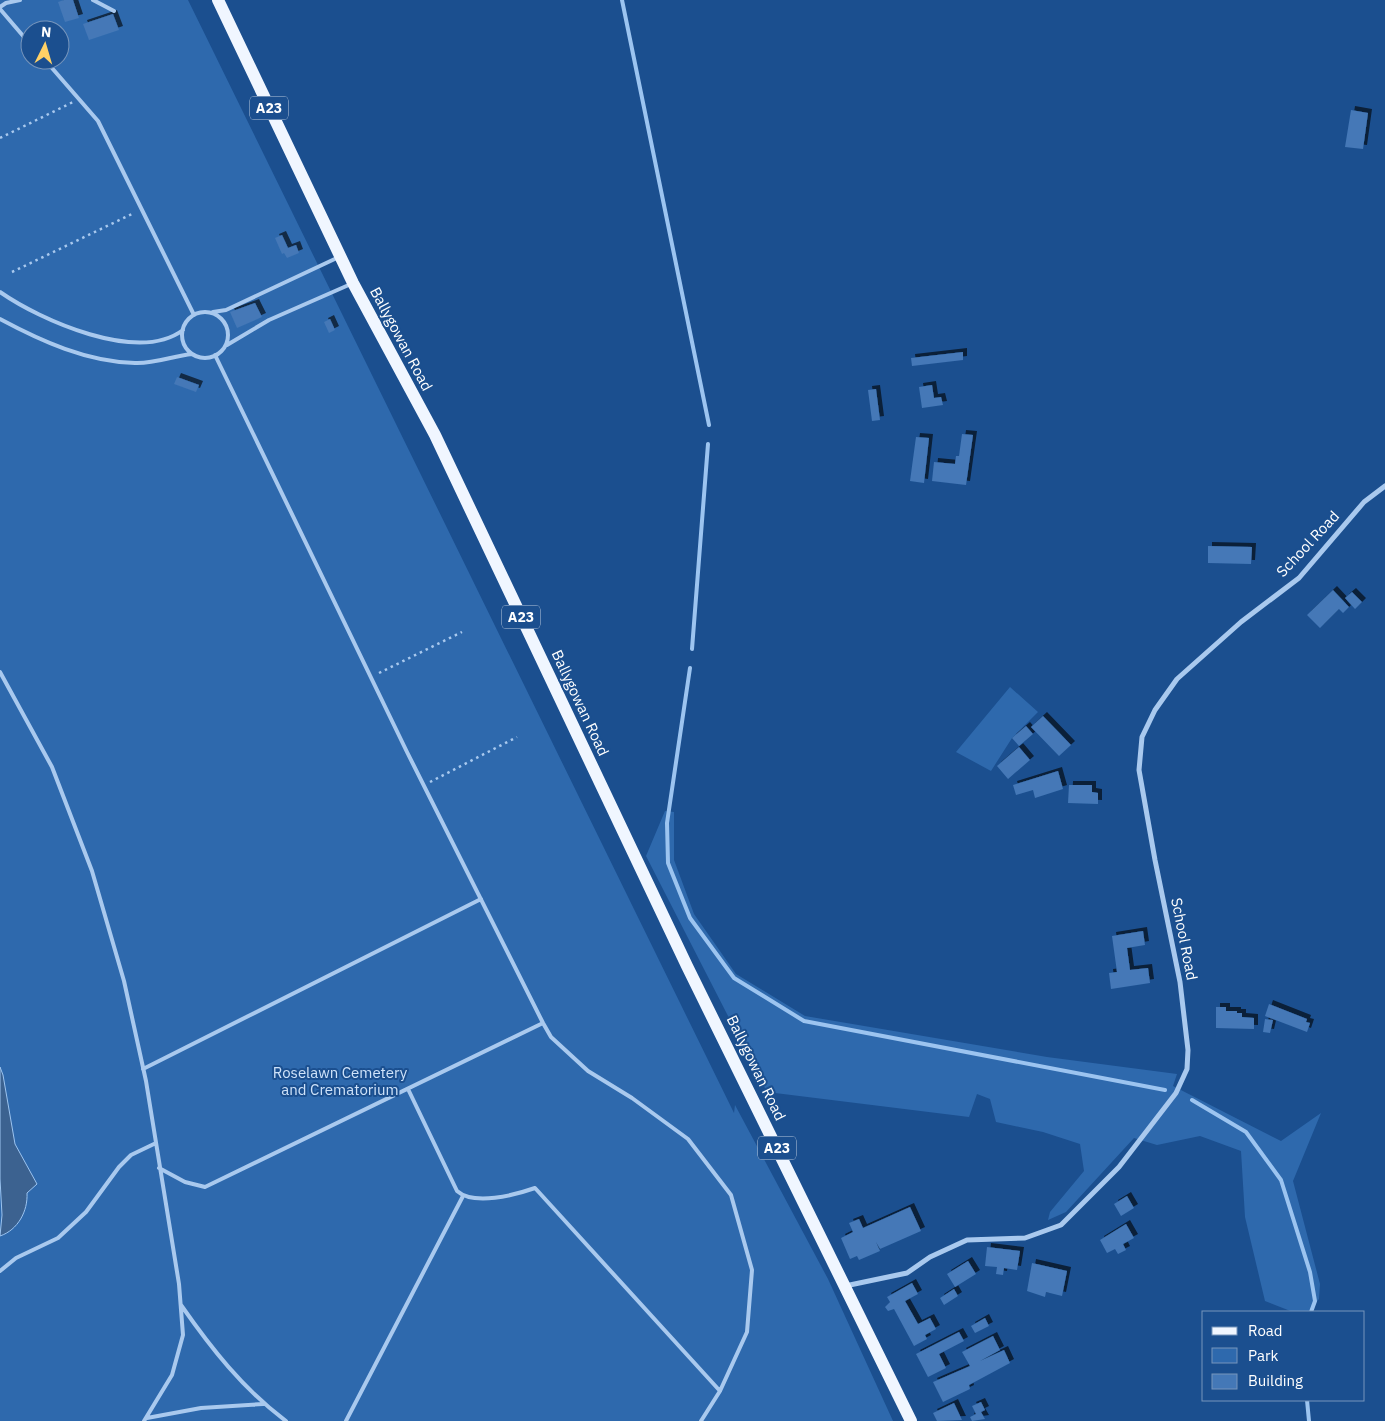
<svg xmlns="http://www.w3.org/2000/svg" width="1385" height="1421" font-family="'IBM Plex Sans',sans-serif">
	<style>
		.green { fill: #2e69ad; fill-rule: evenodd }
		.water { fill: #3c6290; stroke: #9cc4f0 }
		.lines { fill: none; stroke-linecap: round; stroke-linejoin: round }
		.stream { stroke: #9cc4f0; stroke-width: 4 }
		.building { fill: #4478b7; filter: url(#shadow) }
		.path { stroke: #a9c9ee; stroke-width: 2.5; stroke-dasharray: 2.5 4; stroke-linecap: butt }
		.lane { stroke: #a9c9ee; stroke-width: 4 }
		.street { stroke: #a9c9ee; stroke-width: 5 }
		.primary { stroke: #f0f6ff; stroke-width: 12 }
		.labels { text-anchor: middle; stroke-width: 4; stroke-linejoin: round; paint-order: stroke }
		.shield { fill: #1b4f8f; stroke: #bbcadd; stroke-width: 1 }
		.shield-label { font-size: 14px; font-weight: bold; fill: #fff }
		.street-label { font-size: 15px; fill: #fff; stroke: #1b4f8f }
		.park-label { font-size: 15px; fill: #cfe3fa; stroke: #1b4f8f }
	</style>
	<defs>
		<filter id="shadow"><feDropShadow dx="4" dy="-4" stdDeviation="0" flood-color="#0009"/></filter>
	</defs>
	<rect width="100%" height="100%" fill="#1b4f8f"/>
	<path class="green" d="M0 0H188L734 1113 735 1105 828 1279 893 1421H0ZM30 30H60V60H30Z
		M1010 687 1038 712 1012 738 991 771 956 752Z
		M665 811 674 812V860L694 914 736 974 805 1016 1047 1057 1177 1074 1173 1086 1281 1141 1321 1113 1293 1181 1320 1284 1319 1299 1308 1312H1293L1265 1301 1245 1217 1241 1151 1200 1136 1157 1145 1134 1138 1066 1212 1048 1220 1050 1212 1084 1171 1080 1144 1043 1132 996 1122 990 1099 977 1094 969 1117 767 1092 646 856Z"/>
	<path class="water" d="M0 1067 3 1075 15 1144 37 1184 27 1193C28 1211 18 1230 0 1236L2 1215 0 1179Z"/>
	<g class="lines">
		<path class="stream" d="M622 0 709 425
			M692 649 708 444
			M690 668 667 823 668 863 690 918 734 978 804 1021 1165 1090
			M1192 1100 1246 1132 1281 1180 1310 1272 1315 1301 1311 1312
			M1307 1400 1309 1421"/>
	</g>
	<path class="building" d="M64 0H73L79 18 65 22 58 2Z
		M113 14 119 30 89 40 83 24Z
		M1351 110 1368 113 1363 149 1345 147Z
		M282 235 288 248 296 245 299 253 287 258 284 253 282 254 275 238Z
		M255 303 262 317 237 328 230 312Z
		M330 319 335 330 329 333 324 322Z
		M963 352V360L912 366 911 358Z
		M177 377 199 385 196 392 174 384Z
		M932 385 934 398 941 397 943 405 922 408 919 387Z
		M876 389 880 420 872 421 868 390Z
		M962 434 973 435 966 485 932 481 934 462 955 464 956 456H959Z
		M916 437 929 438 924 483 910 481Z
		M1208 546 1252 547 1251 564 1208 563Z
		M1333 590 1349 607 1343 613 1339 609 1320 628 1307 615Z
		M1352 592 1362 602 1355 609 1345 598Z
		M1043 716 1071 745 1059 756 1031 727Z
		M1026 726 1033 734 1019 746 1012 738Z
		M1019 747 1030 760 1008 779 997 766Z
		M1058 771 1063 789 1035 798 1033 790 1016 795 1013 785Z
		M1069 785H1092V792L1098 793V804L1068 803Z
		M1143 931 1145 945 1127 948 1130 970 1148 968 1150 983 1111 989 1109 973 1117 972 1112 936Z
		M1269 1004 1307 1019 1306 1022 1310 1023 1307 1032 1265 1016Z
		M1216 1007H1226V1011H1237V1013H1242V1017L1254 1018V1029L1216 1028Z
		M1265 1019 1273 1020 1270 1033 1263 1032Z
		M1127 1196 1134 1208 1121 1216 1114 1204Z
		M910 1207 921 1231 880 1249 876 1242 880 1251 859 1260 857 1256 850 1259 841 1238 853 1232 849 1223 859 1219 863 1228Z
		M1126 1224 1134 1238 1123 1244 1126 1250 1118 1254 1115 1249 1107 1253 1100 1240Z
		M987 1247 1020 1251 1017 1270 1004 1268 1003 1275 996 1274 997 1267 985 1266Z
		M968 1261 976 1274 955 1287 947 1274Z
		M1032 1263 1067 1271 1062 1296 1046 1292 1045 1297 1027 1291Z
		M912 1283 918 1294 905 1301 918 1324 930 1318 936 1329 925 1335 927 1339 914 1346 894 1309 888 1311 885 1307 890 1302 887 1297Z
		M954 1289 958 1296 944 1305 940 1298Z
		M985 1318 989 1326 975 1333 971 1326Z
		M959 1332 964 1341 939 1354 946 1368 928 1377 916 1354Z
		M993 1336 1000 1350 980 1361 1004 1350 1010 1363 969 1385 970 1389 943 1402 933 1382 970 1366 962 1352Z
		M981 1402 985 1410 981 1412 985 1419 972 1421 970 1417 976 1414 972 1406Z
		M954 1403 962 1420 937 1421 933 1413Z"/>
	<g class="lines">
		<path class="path" d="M0 138 73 102
			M12 272 134 213
			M379 673 462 632
			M430 782 517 737"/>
		<path class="lane" d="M93 0 114 11
			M0 7 6 3 20 0
			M0 9 30 44
			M45 60 98 121 194 315
			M0 292C40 320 138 364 183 330
			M213 312 226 310 339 257
			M182 335a23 23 0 1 1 46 0a23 23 0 1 1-46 0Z
			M0 319C41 341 87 362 135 363 154 364 173 356 192 354
			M227 345 269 320 351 284
			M215 355 407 752 543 1023 551 1037 588 1071 632 1098 688 1139 731 1195 752 1270 747 1332 720 1391 701 1421
			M0 672 52 767 92 871 124 981 146 1081 179 1284 183 1335 172 1375 144 1421
			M143 1069 481 899
			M408 1089 457 1191C474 1206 515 1195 535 1188L720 1391
			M159 1168 185 1182 205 1187 543 1023
			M0 1271 16 1258 58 1238 86 1212 119 1167 131 1155 156 1143
			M181 1305C211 1348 243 1389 286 1421
			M147 1418 201 1408 263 1404
			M346 1421 463 1196"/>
		<path class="street" d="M845 1286 907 1273 930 1257 967 1240 1025 1238 1061 1225 1119 1167 1176 1093 1187 1069 1188 1050 1180 982 1155 860 1139 770 1142 737 1155 710 1177 679 1241 622 1299 578 1364 502 1385 486"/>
		<path class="primary" d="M218 0 353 283 435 435 687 966 911 1421"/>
	</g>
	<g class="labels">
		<g class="shield">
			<rect x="250" y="96.5" width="38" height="23" rx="4"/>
			<rect x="502" y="605.5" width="38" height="23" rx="4"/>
			<rect x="758" y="1136.5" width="38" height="23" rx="4"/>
		</g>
		<g class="shield-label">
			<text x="269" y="113">A23</text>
			<text x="521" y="622">A23</text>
			<text x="777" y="1153">A23</text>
		</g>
		<g class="street-label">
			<text transform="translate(401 339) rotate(62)" y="5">Ballygowan Road</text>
			<text transform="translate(1308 544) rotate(-47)" y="5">School Road</text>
			<text transform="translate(580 703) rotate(65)" y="5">Ballygowan Road</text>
			<text transform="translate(1184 939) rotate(79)" y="5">School Road</text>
			<text transform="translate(756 1068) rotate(64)" y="5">Ballygowan Road</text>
		</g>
		<g class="park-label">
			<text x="340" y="1078">Roselawn Cemetery<tspan x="340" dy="17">and Crematorium</tspan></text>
		</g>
	</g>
	<rect x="1202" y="1311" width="162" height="90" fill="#1b4f8f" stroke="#7695bc"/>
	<rect x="1212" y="1327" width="25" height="8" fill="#f0f6ff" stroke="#7695bc"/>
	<text x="1248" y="1336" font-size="15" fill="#ffffff">Road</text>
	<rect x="1212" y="1348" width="25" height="15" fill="#2e69ad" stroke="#7695bc"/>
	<text x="1248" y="1361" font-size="15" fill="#ffffff">Park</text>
	<rect x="1212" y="1374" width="25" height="15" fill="#4478b7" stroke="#7695bc"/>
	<text x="1248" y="1386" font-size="15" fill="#ffffff">Building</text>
	<g transform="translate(45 45) rotate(5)"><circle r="24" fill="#1b4f8f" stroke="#7695bc"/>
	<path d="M0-4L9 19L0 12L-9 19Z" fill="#ffd166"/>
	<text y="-8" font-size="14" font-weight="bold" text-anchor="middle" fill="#ffffff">N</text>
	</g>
</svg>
